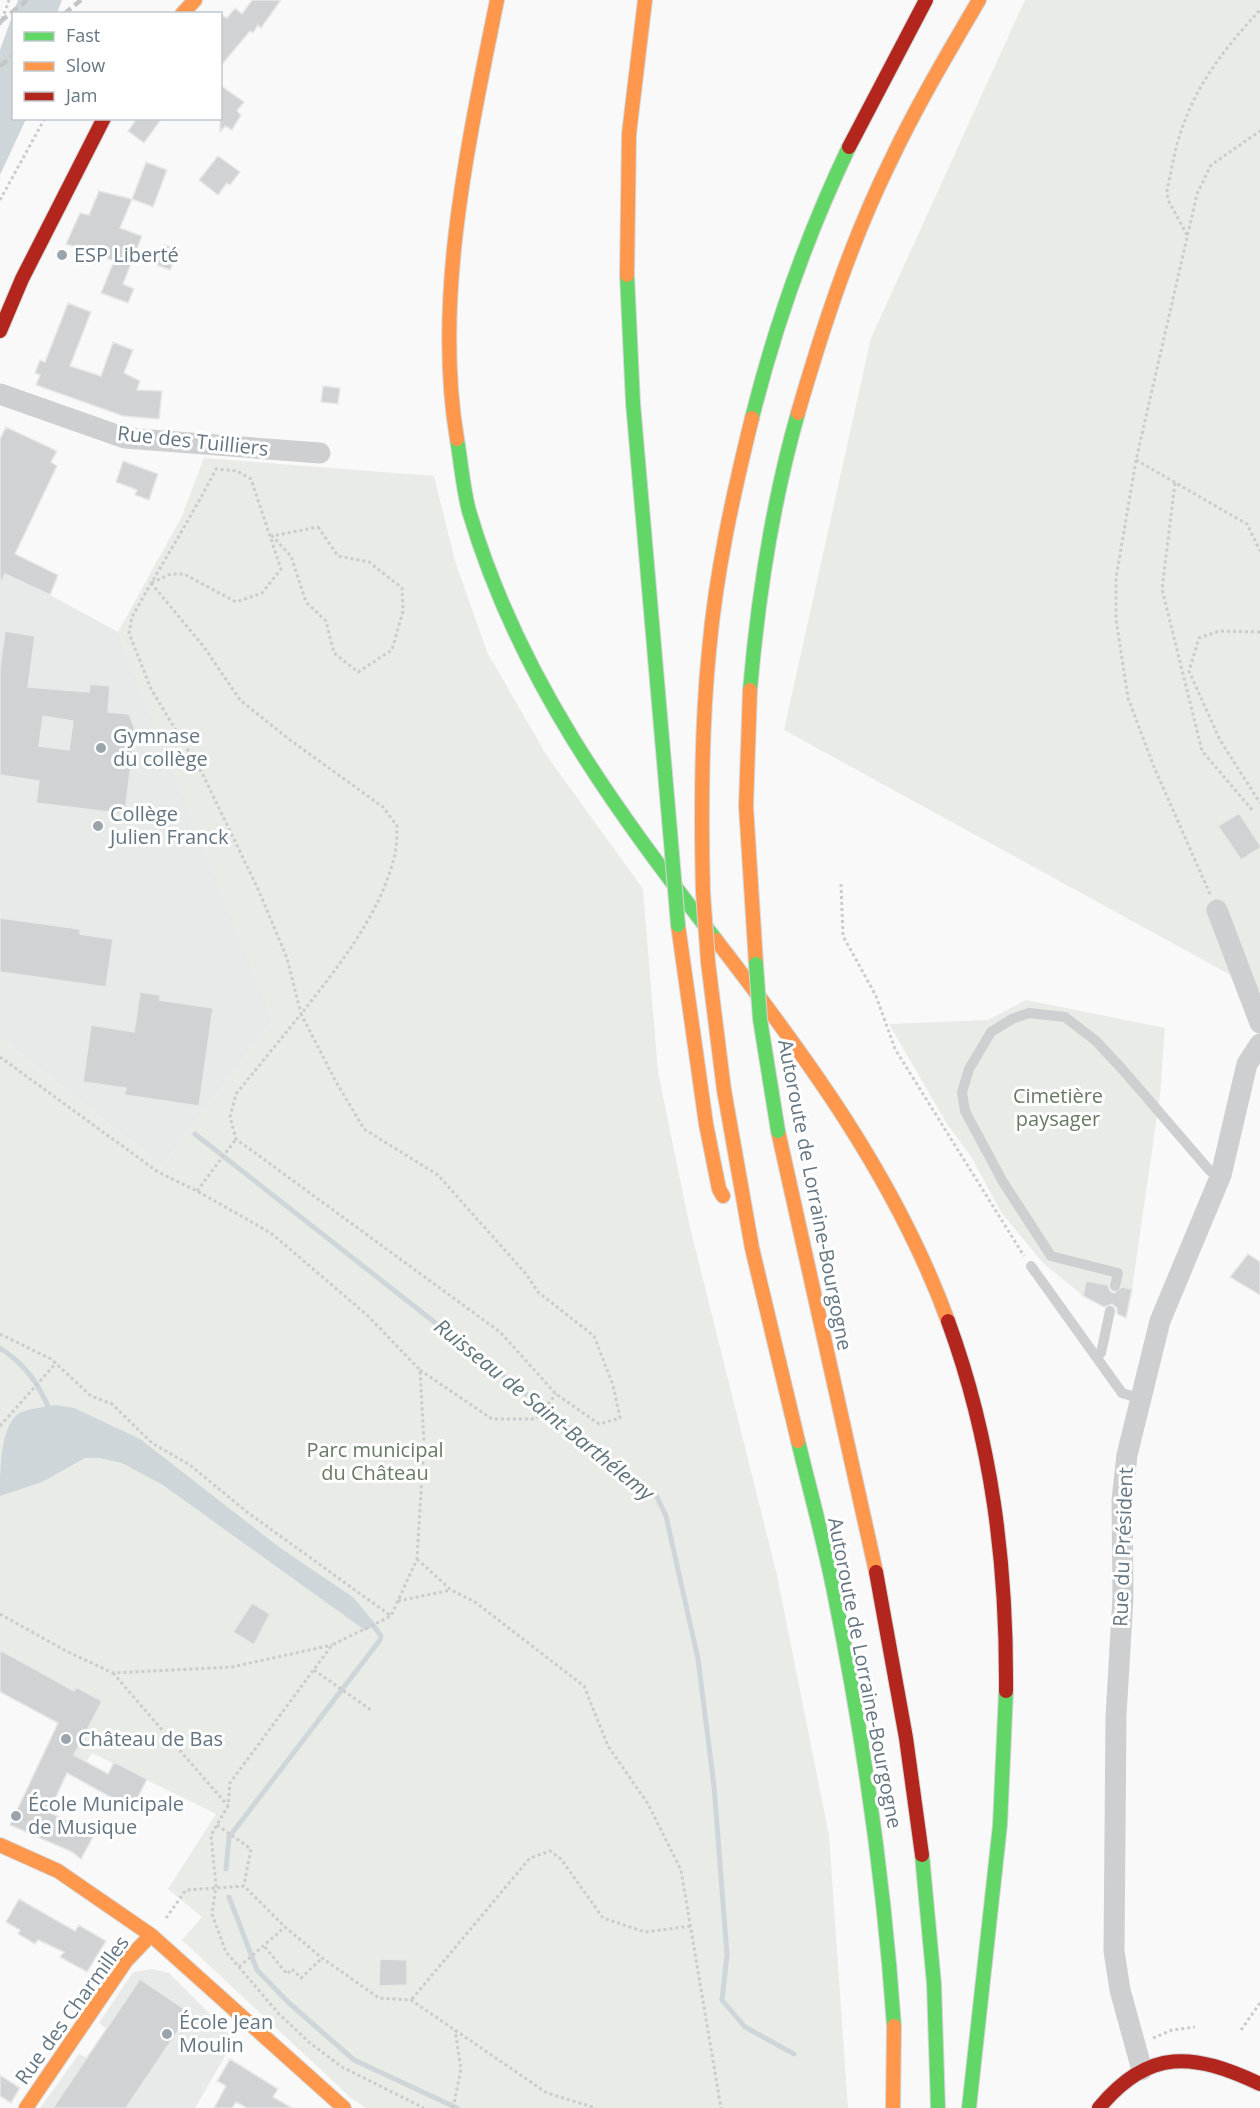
<svg xmlns="http://www.w3.org/2000/svg" width="1260" height="2108" font-family="'Open Sans',sans-serif">
	<style>
		.built { fill: #e8e9e9 }
		.green { fill: #e8ebe6 }
		.water { fill: #ced6d9 }
		.lines { fill: none; stroke-linecap: round; stroke-linejoin: round }
		.stream { stroke: #ced6d9; stroke-width: 5 }
		.building { fill: #d0d2d3; stroke: #e8e8e8; stroke-width: 1.5; fill-rule: evenodd }
		.fast-casing { stroke: #d5d6d7; stroke-width: 16 }
		.slow-casing { stroke: #d5d6d7; stroke-width: 16 }
		.jam-casing { stroke: #d5d6d7; stroke-width: 16 }
		.path { stroke: #cbcccd; stroke-width: 3; stroke-dasharray: 3 3; stroke-linecap: butt }
		.lane { stroke: #cecfd0; stroke-width: 10 }
		.street { stroke: #cecfd0; stroke-width: 21 }
		.fast { stroke: #63d668; stroke-width: 14 }
		.slow { stroke: #ff974d; stroke-width: 14 }
		.jam { stroke: #b3261e; stroke-width: 14 }
		.rail { stroke: #c3c5c6; stroke-width: 4.5; stroke-dasharray: 9 4.5; stroke-linecap: butt }
		.fast-bridge-casing { stroke: #d5d6d6; stroke-width: 16; stroke-linecap: butt }
		.slow-bridge-casing { stroke: #d5d6d6; stroke-width: 16; stroke-linecap: butt }
		.fast-bridge { stroke: #63d668; stroke-width: 14 }
		.slow-bridge { stroke: #ff974d; stroke-width: 14 }
		.poi-dot { fill: #99a4ac; stroke: #fff; stroke-width: 2 }
		.labels { text-anchor: middle; stroke-width: 6; stroke-linejoin: round; paint-order: stroke }
		.poi-label { font-size: 20px; fill: #657683; stroke: #fff; text-anchor: start }
		.street-label { font-size: 20px; fill: #657683; stroke: #fff }
		.park-label { font-size: 20px; fill: #687a64; stroke: #fff }
		.water-label { font-size: 21px; font-style: italic; fill: #60757c; stroke: #fff }
	</style>
	<rect width="100%" height="100%" fill="#f9f9f9"/>
	<path class="built" d="M0 572 50 595 118 632 273 1020 162 1166 0 1038Z
		M153 1969 169 1973 235 2039 195 2108H40L79 2054 87 2058 107 2029 99 2023 133 1972Z"/>
	<path class="green" d="M1025 0H1260V991L784 730 871 338Z
		M204 458 434 476 455 561 487 652 547 756 643 889 658 1072 689 1223 777 1575 829 1835 848 2108H366L351 2098 182 1940 202 1917 168 1889 216 1814 92 1753 86 1762 74 1755 102 1701 74 1691 0 1650V1038L162 1166 273 1020 118 632 182 516Z
		M1026 1000 1165 1028 1160 1095 1132 1289 1086 1281 1083 1296 1043 1263 1001 1212 972 1158 947 1124 889 1024 988 1020Z"/>
	<path class="water" d="M18 0H62L57 13 14 14V118L26 119 0 175V50Z
		M55 1405 74 1408 140 1439 279 1547 354 1598 375 1624 366 1631 163 1485 122 1463 100 1458H85L42 1482 0 1496C0 1470 0 1428 18 1414 28 1408 43 1408 55 1405Z"/>
	<g class="lines">
		<path class="stream" d="M195 1134 657 1497 666 1516 698 1659 714 1786 727 1955 722 2000 745 2027 794 2054
			M0 1348C25 1364 39 1384 50 1411
			M226 1869 229 1837 380 1640 381 1636 370 1621
			M229 1897 257 1970 289 2003 354 2060 457 2108"/>
	</g>
	<path class="building" d="M252 0H281L261 28 258 25 253 33 250 31 220 67V14L227 18 235 8 242 14Z
		M220 85 244 102 237 111 241 115 232 130 225 126 220 132Z
		M137 118H162L144 143 128 131Z
		M218 156 240 172 230 185 227 183 218 195 199 180Z
		M146 162 167 170 153 207 132 199 120 228 142 236 123 284 134 289 128 303 101 293 114 261 66 244 80 213 89 215 99 191 132 199Z
		M164 245 179 250 170 270 154 264Z
		M68 303 91 312 70 366 101 376 113 342 133 350 124 373 140 381 137 390 162 391 159 419 123 416 36 385 40 375 35 373 40 360 45 362Z
		M323 386 340 388 338 404 321 402Z
		M6 427 57 451 51 462 57 466 15 554 58 575 50 595 5 574 0 585V439Z
		M123 461 158 474 149 500 135 495 137 490 116 482Z
		M5 631 35 636 28 687 89 692 90 684 110 686 108 712 129 714 135 729 125 814 36 803 39 781 0 775V667ZM43 716 73 721 69 750 39 746Z
		M1239 813 1260 845V848L1241 860 1218 826Z
		M0 918 80 929V934L113 939 106 987 0 972Z
		M140 992 160 995V1000L213 1008 199 1106 124 1095 126 1088 83 1082 91 1025 134 1032Z
		M1248 1254 1260 1262V1295L1230 1277Z
		M1086 1281 1108 1285 1110 1291 1114 1293 1122 1287 1132 1289 1126 1318 1117 1314V1308L1112 1304 1104 1307 1083 1296Z
		M252 1603 270 1614 254 1645 233 1632Z
		M0 1650 74 1691 76 1687 102 1701 74 1755 108 1774 114 1762 147 1779 132 1809 67 1773 49 1812 94 1835 81 1859 72 1852 10 1825 58 1723 0 1692Z
		M19 1899 75 1931 79 1925 106 1941 87 1972 60 1957 64 1952 38 1940 35 1944 18 1934 20 1930 6 1922Z
		M380 1959 407 1960V1985L379 1986Z
		M140 1979 190 2013 126 2108H53Z
		M230 2059 278 2089 273 2097 292 2108H247L236 2102 232 2108H214L226 2086 217 2081Z
		M0 2075 20 2088 11 2103 0 2096Z"/>
	<g class="lines">
		<g class="fast-casing">
			<path id="fast" d="M627 275 633 403 672 854
				M752 418C775 326 808 233 849 147
				M457 439C461 463 463 488 469 511 518 677 612 805 716 940
				M750 690C758 597 772 504 798 413
				M798 1441C810 1491 824 1541 834 1592 863 1735 884 1880 894 2026
				M922 1855 934 1984 938 2108
				M969 2108 1000 1825 1006 1691"/>
		</g>
		<g class="slow-casing">
			<path id="slow" d="M182 14 195 0
				M627 275 629 134 645 0
				M798 413C823 327 851 241 891 160 917 105 948 53 979 0
				M457 439C433 297 469 140 497 0
				M750 690 746 806 756 964
				M703 892C701 812 701 731 709 651 716 572 733 495 752 418
				M678 925 706 1124 719 1189 723 1196
				M716 940C808 1059 896 1179 948 1321
				M708 962 724 1090 752 1248 798 1441
				M778 1131 876 1572
				M0 1845 58 1871 151 1935 344 2108
				M26 2108 126 1961 151 1935
				M893 2108 894 2026"/>
		</g>
		<g class="jam-casing">
			<path id="jam" d="M849 147 926 0
				M0 331 22 279 104 118
				M948 1321C992 1441 1007 1564 1006 1691
				M876 1572 906 1738 922 1855
				M1099 2108C1149 2047 1194 2053 1260 2084"/>
		</g>
		<path class="path" d="M0 25 9 0
			M0 200 45 118
			M1187 235 1168 200 1167 191C1172 167 1176 141 1186 118 1201 78 1231 41 1260 10
			M1136 460 1247 524 1260 551
			M1175 483 1162 589 1202 751 1254 812
			M318 527 338 556 369 562 402 588 403 611 392 650 358 672 334 653 326 621 306 602 291 556 272 536Z
			M151 583 204 647 240 700 290 740 383 807 397 826C397 836 397 848 394 858 379 917 337 968 301 1014L335 1080 364 1129 438 1175 526 1274 538 1292 594 1336 613 1385 620 1418 599 1424 556 1394 500 1332 236 1139 230 1117 236 1094 301 1014 287 958 258 889 203 775 151 689 129 633 132 617C159 568 190 520 216 469L237 471 251 479 281 569 262 593 236 602 184 574H171L151 583
			M1260 632 1219 631 1199 638 1189 671 1220 740 1260 803
			M841 884 843 936 876 996 895 1049 1024 1256
			M1210 894 1154 767 1128 698 1116 619V578L1136 460 1197 194 1211 165 1260 131
			M0 1057 158 1172 197 1191 271 1233 367 1315 420 1370 424 1442 417 1559 391 1616 332 1645 230 1783 228 1806 211 1835 216 1886 212 1914 226 1952 279 2014 310 2043 342 2067 424 2108
			M197 1191 236 1139
			M0 1334 51 1359 91 1396 112 1404 152 1443 190 1465 247 1512 391 1616
			M420 1370 492 1419H536L556 1394
			M0 1426 56 1363
			M417 1559 451 1590 475 1602 584 1686 608 1746 648 1804 681 1870 721 2108
			M398 1601 451 1590
			M0 1614 66 1651 113 1673 232 1667 332 1645
			M314 1670 371 1710
			M113 1673 228 1806
			M217 1825 251 1849 244 1885
			M166 1918 186 1890 244 1886 285 1927 322 1958 379 1998 411 2000 547 2093 596 2108
			M265 1947 287 1974 292 1969 301 1978 322 1958
			M239 1967 285 1927
			M412 1999 530 1858 550 1851 561 1859 603 1918 645 1932 692 1926
			M1241 2030 1260 2003
			M1153 2038 1172 2030 1195 2027
			M453 2108 461 2069 455 2030"/>
		<path class="lane" d="M1031 1266 1122 1393 1141 1399
			M1115 1286 1118 1273 1051 1256 1003 1182 965 1111 962 1092 969 1069 991 1032 1012 1019 1029 1013 1065 1017 1096 1041 1123 1070 1210 1171 1221 1175
			M1096 1356 1101 1353 1110 1311"/>
		<path class="street" d="M0 394 125 438 320 453
			M1217 910 1260 1023
			M1142 2070 1120 1990 1114 1951 1116 1716 1123 1597 1122 1500 1127 1455 1160 1321 1221 1175 1247 1064 1260 1044"/>
		<use href="#fast" class="fast"/>
		<use href="#slow" class="slow"/>
		<use href="#jam" class="jam"/>
		<path class="rail" d="M64 14 81 0
			M0 22 27 0
			M0 66 14 55"/>
		<g class="fast-bridge-casing">
			<path id="fast-bridge" d="M672 854 678 925
				M756 964 760 1019 778 1131"/>
		</g>
		<g class="slow-bridge-casing">
			<path id="slow-bridge" d="M703 892 708 962"/>
		</g>
		<use href="#fast-bridge" class="fast-bridge"/>
		<use href="#slow-bridge" class="slow-bridge"/>
	</g>
	<g class="poi-dot">
		<circle cx="62" cy="255" r="6"/>
		<circle cx="101" cy="748" r="6"/>
		<circle cx="98" cy="826" r="6"/>
		<circle cx="66" cy="1739" r="6"/>
		<circle cx="16" cy="1816" r="6"/>
		<circle cx="167" cy="2034" r="6"/>
	</g>
	<g class="labels">
		<g class="poi-label">
			<text x="74" y="262">ESP Liberté</text>
			<text x="113" y="743">Gymnase<tspan x="113" dy="23">du collège</tspan></text>
			<text x="110" y="821">Collège<tspan x="110" dy="23">Julien Franck</tspan></text>
			<text x="78" y="1746">Château de Bas</text>
			<text x="28" y="1811">École Municipale<tspan x="28" dy="23">de Musique</tspan></text>
			<text x="179" y="2029">École Jean<tspan x="179" dy="23">Moulin</tspan></text>
		</g>
		<g class="street-label">
			<text transform="translate(193 441) rotate(6)" y="7">Rue des Tuilliers</text>
			<text transform="translate(815 1195) rotate(79)" y="7">Autoroute de Lorraine-Bourgogne</text>
			<text transform="translate(1123 1547) rotate(-88)" y="7">Rue du Président</text>
			<text transform="translate(865 1673) rotate(79)" y="7">Autoroute de Lorraine-Bourgogne</text>
			<text transform="translate(72 2010) rotate(-54)" y="7">Rue des Charmilles</text>
		</g>
		<g class="park-label">
			<text x="1058" y="1103">Cimetière<tspan x="1058" dy="23">paysager</tspan></text>
			<text x="375" y="1457">Parc municipal<tspan x="375" dy="23">du Château</tspan></text>
		</g>
		<g class="water-label">
			<text transform="translate(544 1410) rotate(39)" y="7">Ruisseau de Saint-Barthélemy</text>
		</g>
	</g>
	<rect x="12" y="12" width="210" height="108" fill="#ffffff" stroke="#c1c8cd" stroke-width="1.5"/>
	<rect x="24" y="32" width="30" height="9" fill="#63d668" stroke="#c1c8cd" stroke-width="1.5"/>
	<text x="66" y="42" font-size="18" fill="#657683">Fast</text>
	<rect x="24" y="62" width="30" height="9" fill="#ff974d" stroke="#c1c8cd" stroke-width="1.5"/>
	<text x="66" y="72" font-size="18" fill="#657683">Slow</text>
	<rect x="24" y="92" width="30" height="9" fill="#b3261e" stroke="#c1c8cd" stroke-width="1.5"/>
	<text x="66" y="102" font-size="18" fill="#657683">Jam</text>
</svg>
